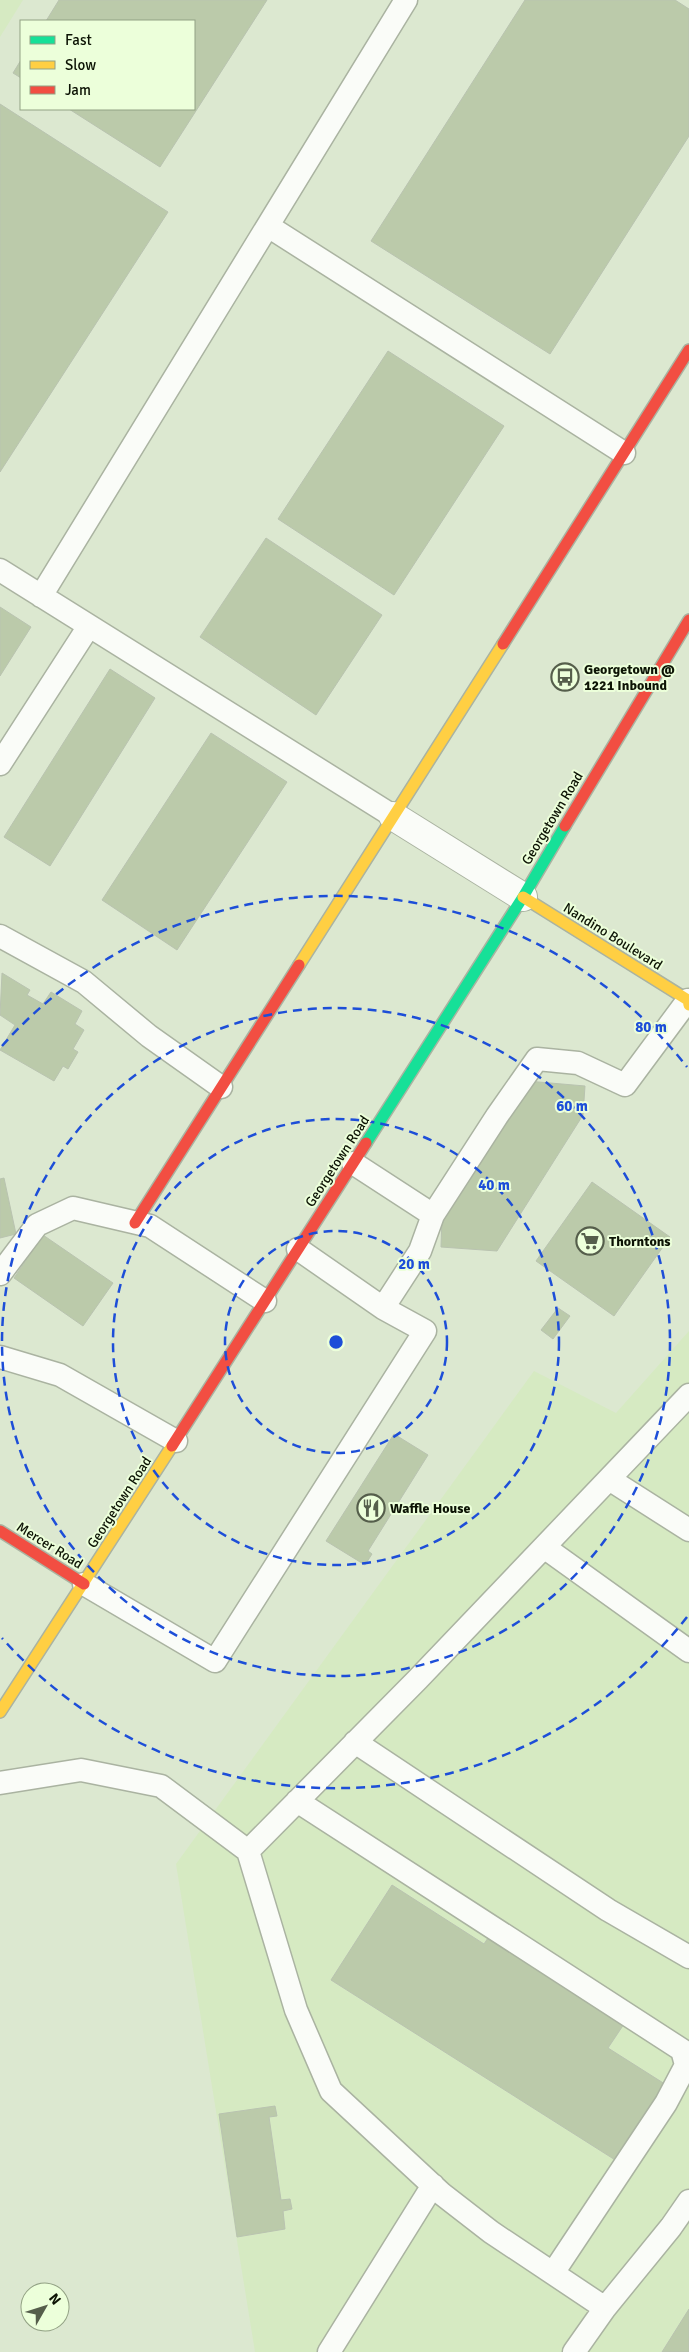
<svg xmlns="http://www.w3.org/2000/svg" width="689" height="2352" font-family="Signika,sans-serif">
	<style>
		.built { fill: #d6eac2 }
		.building { fill: #bbcaaa; stroke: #b9c3b0 }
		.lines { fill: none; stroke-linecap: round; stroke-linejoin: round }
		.lane-casing { stroke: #aab3a1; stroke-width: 25 }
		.street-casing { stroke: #aab3a1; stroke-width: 30 }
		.fast-casing { stroke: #aab3a1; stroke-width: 14 }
		.slow-casing { stroke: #aab3a1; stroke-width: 14 }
		.jam-casing { stroke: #aab3a1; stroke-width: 14 }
		.lane { stroke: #fafcf8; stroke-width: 22 }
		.street { stroke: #fafcf8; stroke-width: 28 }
		.fast { stroke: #16e098; stroke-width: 11 }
		.slow { stroke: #ffcf43; stroke-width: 11 }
		.jam { stroke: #f24e42; stroke-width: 11 }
		.ring { fill: none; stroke: #1d4ed8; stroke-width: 2.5; stroke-dasharray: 9 6 }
		.labels { text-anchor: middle; stroke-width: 4; stroke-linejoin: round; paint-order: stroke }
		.poi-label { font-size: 14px; font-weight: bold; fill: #0c1304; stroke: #ecffda; text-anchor: start }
		.street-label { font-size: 14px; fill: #0c1304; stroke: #ecffda }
		.centre { fill: #1d4ed8; stroke: #ecffda; stroke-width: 2.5 }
		.ring-label { font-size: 15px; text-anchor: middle; font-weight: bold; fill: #1d4ed8; stroke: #ecffda; stroke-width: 4; stroke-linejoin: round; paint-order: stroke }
	</style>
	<rect width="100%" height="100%" fill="#dce8d0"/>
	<path class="built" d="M0 0H23L0 37Z
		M689 1331V2352H255L176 1864 534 1371 616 1413Z"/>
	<path class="building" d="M59 0H267L160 167 69 109H194V21H46Z
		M525 0H675L689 9V136L550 354 371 241Z
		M21 60V78L13 73Z
		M0 104 168 212 0 472Z
		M388 351 504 426 394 595 278 519Z
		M266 538 382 615 316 715 200 637Z
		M0 607 31 627 0 676Z
		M110 669 155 698 50 866 4 837Z
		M211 733 287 782 177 950 102 900Z
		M2 973 30 990 27 995 43 1004 51 992 82 1011 75 1024 84 1030 73 1049 78 1052 68 1069 63 1066 54 1081 0 1050 15 1025 0 1015Z
		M527 1081 585 1086 583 1115 497 1251 441 1247 442 1217Z
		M4 1178 16 1234 0 1238V1179Z
		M592 1182 670 1237 614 1316 536 1261Z
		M43 1235 113 1283 83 1326 14 1278Z
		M558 1308 570 1316 553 1339 541 1330Z
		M394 1434 428 1455 368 1551 372 1554 365 1565 326 1541Z
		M392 1885 484 1944 488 1938 624 2024 608 2048 668 2086 620 2163 331 1980Z
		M275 2106 277 2116 269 2117 281 2200 290 2199 292 2209 283 2211 285 2229 237 2237 219 2114Z
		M689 2309V2352H662Z"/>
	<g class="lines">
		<g class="lane-casing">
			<path id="lane" d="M268 226 624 453
				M0 570 393 816
				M41 596 406 0
				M0 764 89 626
				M0 936 84 982 149 1036 221 1087
				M353 1163 433 1215
				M298 1249 383 1308
				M0 1274 37 1225 73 1208 150 1226 265 1301
				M0 1357 60 1375 176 1441
				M609 1479 689 1530
				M544 1547 689 1651
				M84 1584 215 1661 425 1331 383 1308 420 1251 433 1215 497 1116 537 1059 578 1063 625 1085 688 1000
				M355 1742 608 1910 689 1957
				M0 1783 81 1770 161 1786 248 1851 296 2010 331 2091 442 2194 491 2232 605 2308 671 2227 689 2201
				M297 1801 682 2050 686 2065 666 2103 553 2273
				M248 1851 418 1679 689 1395
				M329 2352 433 2185
				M574 2352 605 2308"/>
		</g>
		<g class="street-casing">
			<path id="street" d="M393 816 523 897"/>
		</g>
		<g class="fast-casing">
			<path id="fast" d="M366 1143 523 897 565 826"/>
		</g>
		<g class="slow-casing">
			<path id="slow" d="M523 897 688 1000 689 1005
				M299 965 503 644
				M0 1712 172 1446"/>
		</g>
		<g class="jam-casing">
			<path id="jam" d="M503 644 689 350
				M565 826 689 620
				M135 1223 299 965
				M172 1446 366 1143
				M0 1531 84 1584"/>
		</g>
		<use href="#lane" class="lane"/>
		<use href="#street" class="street"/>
		<use href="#fast" class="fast"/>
		<use href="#slow" class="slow"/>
		<use href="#jam" class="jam"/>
	</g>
	<g class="ring">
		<circle cx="336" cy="1342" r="111"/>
		<circle cx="336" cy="1342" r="223"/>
		<circle cx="336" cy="1342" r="334"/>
		<path d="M687 1617A446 446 0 0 1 2 1638M2 1046A446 446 0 0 1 687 1067"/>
	</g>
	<defs>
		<g id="bus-ring" transform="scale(1.4375)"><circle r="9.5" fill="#ecffda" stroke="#555e4b" stroke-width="1.5"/><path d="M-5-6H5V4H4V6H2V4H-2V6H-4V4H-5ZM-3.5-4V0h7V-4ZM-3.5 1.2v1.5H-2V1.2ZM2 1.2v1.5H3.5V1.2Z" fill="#555e4b"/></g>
		<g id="supermarket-ring" transform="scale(1.4375)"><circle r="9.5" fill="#ecffda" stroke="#555e4b" stroke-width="1.5"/><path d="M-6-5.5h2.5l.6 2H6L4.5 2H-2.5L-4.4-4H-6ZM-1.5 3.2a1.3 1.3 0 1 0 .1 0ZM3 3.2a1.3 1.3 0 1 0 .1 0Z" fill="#555e4b"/></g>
		<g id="restaurant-ring" transform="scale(1.4375)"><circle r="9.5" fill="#ecffda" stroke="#555e4b" stroke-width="1.5"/><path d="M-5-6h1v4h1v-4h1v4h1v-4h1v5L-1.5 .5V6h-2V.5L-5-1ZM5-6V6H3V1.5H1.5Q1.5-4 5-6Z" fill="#555e4b"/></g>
	</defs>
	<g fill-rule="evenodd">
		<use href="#bus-ring" x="565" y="677"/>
		<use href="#supermarket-ring" x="590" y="1241"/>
		<use href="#restaurant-ring" x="371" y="1508"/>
	</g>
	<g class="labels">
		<g class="poi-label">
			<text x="584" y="674">Georgetown @<tspan x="584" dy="16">1221 Inbound</tspan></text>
			<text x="609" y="1246">Thorntons</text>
			<text x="390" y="1513">Waffle House</text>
		</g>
		<g class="street-label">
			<text transform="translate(552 818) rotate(-59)" y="5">Georgetown Road</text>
			<text transform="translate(613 936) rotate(32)" y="5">Nandino Boulevard</text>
			<text transform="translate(337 1161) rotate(-57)" y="5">Georgetown Road</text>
			<text transform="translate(119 1502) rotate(-57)" y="5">Georgetown Road</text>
			<text transform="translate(50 1545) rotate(32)" y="5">Mercer Road</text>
		</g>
	</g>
	<circle cx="336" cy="1342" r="8" class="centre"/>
	<g class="ring-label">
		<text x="651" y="1032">80 m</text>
		<text x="572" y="1111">60 m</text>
		<text x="494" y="1190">40 m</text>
		<text x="414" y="1269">20 m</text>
	</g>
	<rect x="20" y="20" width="175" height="90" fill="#ecffda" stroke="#92a184"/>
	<rect x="30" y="36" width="25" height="8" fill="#16e098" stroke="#92a184"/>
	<text x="65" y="45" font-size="15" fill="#0c1304">Fast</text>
	<rect x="30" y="61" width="25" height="8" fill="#ffcf43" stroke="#92a184"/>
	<text x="65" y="70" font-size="15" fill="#0c1304">Slow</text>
	<rect x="30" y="86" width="25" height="8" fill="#f24e42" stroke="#92a184"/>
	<text x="65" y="95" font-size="15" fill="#0c1304">Jam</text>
	<g transform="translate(45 2307) rotate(51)"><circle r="24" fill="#ecffda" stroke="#92a184"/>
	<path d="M0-4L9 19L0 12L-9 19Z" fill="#555e4b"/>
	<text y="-8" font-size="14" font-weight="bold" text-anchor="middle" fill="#0c1304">N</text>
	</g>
</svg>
